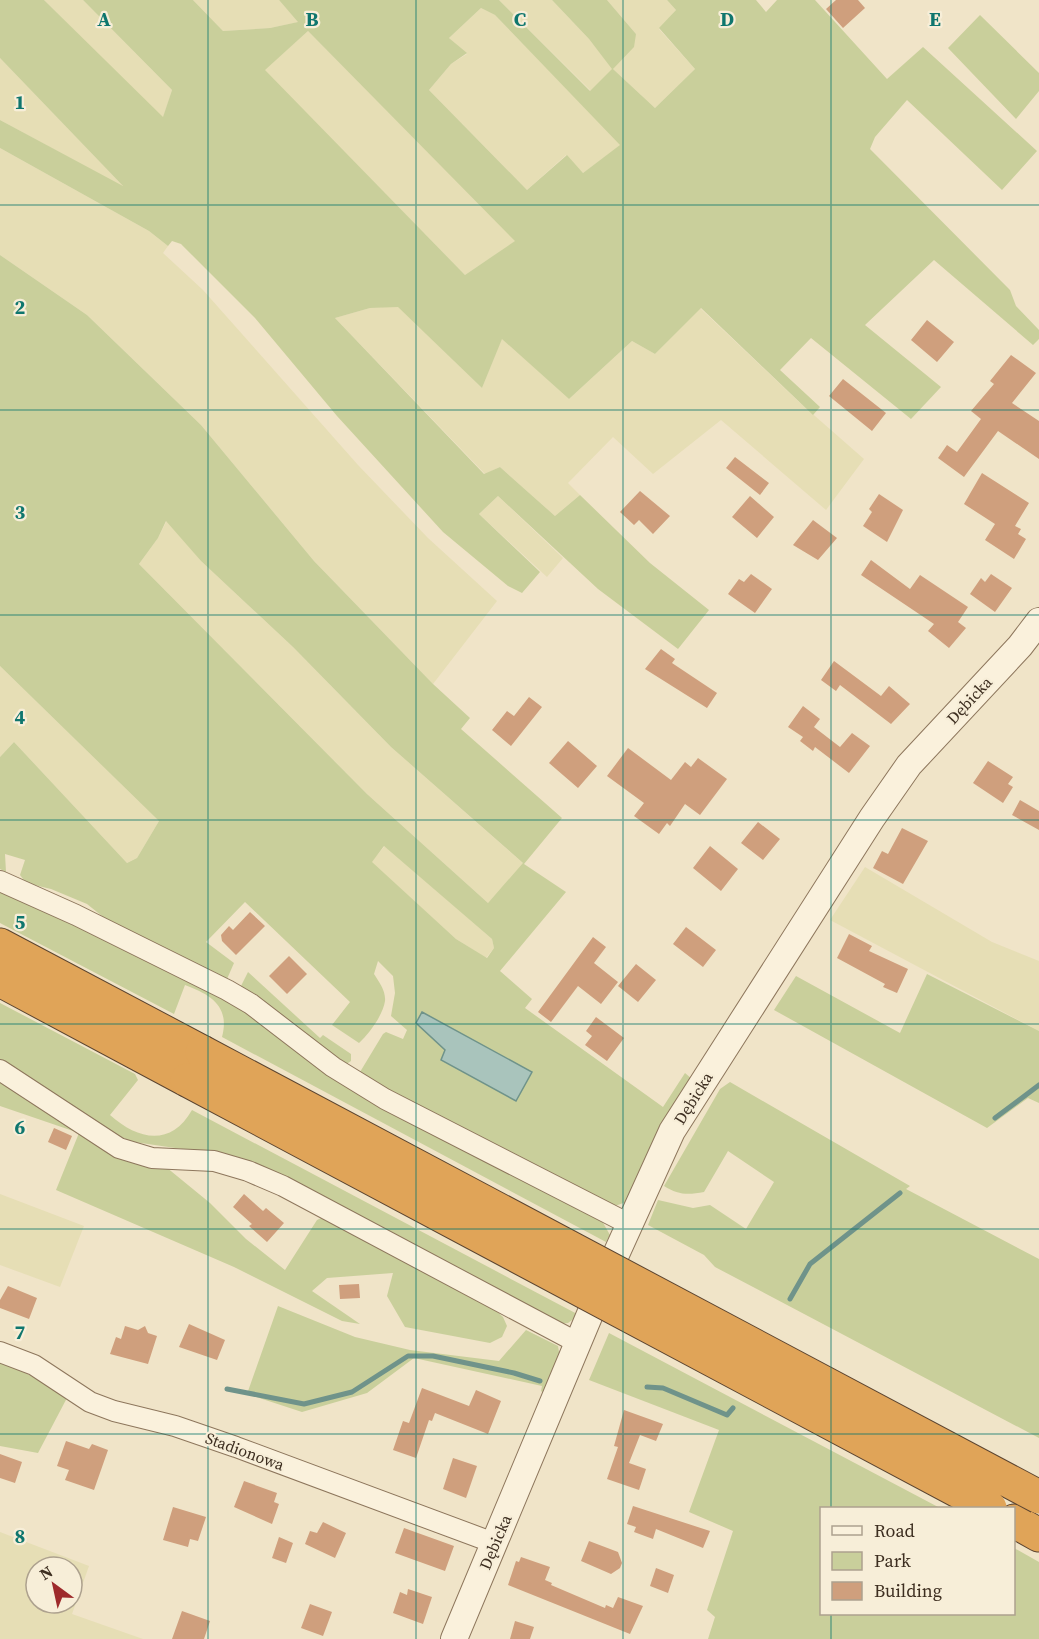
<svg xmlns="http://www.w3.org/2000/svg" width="1039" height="1639" font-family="'Source Serif 4',serif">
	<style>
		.farmland { fill: #e6deb5; fill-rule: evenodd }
		.green { fill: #c9cf9b; fill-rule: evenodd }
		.water { fill: #a9c4bc; stroke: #6f938a; stroke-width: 1.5 }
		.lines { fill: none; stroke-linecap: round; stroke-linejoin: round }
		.stream { stroke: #6f938a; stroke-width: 5 }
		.building { fill: #cf9f7d }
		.minor-casing { stroke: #8d765c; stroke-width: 22 }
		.tertiary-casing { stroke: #8d765c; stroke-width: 28 }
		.motorway-casing { stroke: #5b4430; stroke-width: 35 }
		.minor { stroke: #faf1dc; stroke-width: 20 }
		.tertiary { stroke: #faf1dc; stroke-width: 26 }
		.motorway { stroke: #e0a458; stroke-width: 33 }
		.motorway-bridge-casing { stroke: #5b4430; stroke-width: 35; stroke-linecap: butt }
		.motorway-bridge { stroke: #e0a458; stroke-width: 33 }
		.grid { fill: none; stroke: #0f766e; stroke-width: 1.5; stroke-opacity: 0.55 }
		.labels { text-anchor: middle; stroke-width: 4.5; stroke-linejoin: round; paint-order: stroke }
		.street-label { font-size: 16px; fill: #3d2e20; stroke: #f7eed8 }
		.grid-label { font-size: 20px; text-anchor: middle; font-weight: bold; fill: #0f766e; stroke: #f7eed8; stroke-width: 4.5; stroke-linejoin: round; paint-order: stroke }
	</style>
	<rect width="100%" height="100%" fill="#f0e4c8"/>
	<path class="farmland" d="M44 0H83L172 90 163 118Z
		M193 0H279L299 22 270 28 223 31Z
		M499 0H552L589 39 613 69 636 34 607 0H667L676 10 659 29 695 69 655 108 613 69 591 91Z
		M481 8 495 15 621 145 583 173 566 155 527 190 429 90 451 64 467 54 449 38Z
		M308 31 516 241 465 275 264 70Z
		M0 58 125 188 0 120Z
		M0 148 149 231 168 246 163 253 203 290 358 465 428 538 497 601 433 684 314 561 201 425 87 315 0 255Z
		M398 306 482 388 502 338 569 399 632 341 655 354 700 308 799 402 864 459 826 510 721 420 653 474 613 437 568 483 580 495 555 516 500 467 485 474 335 318 370 308Z
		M498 496 563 558 547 577 479 514Z
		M167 520 201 561 293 647 391 747 524 864 488 903 367 794 139 564 158 538Z
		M0 666 159 821 137 858 127 863 14 742 0 757Z
		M385 846 492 939 494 948 486 958 456 939 371 862Z
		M865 867 992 942 1039 961V1031L830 920Z
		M0 1194 84 1226 60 1287 0 1265Z
		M0 1532 89 1566 72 1614 143 1639H0ZM36 1567H72V1603H36Z"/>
	<path class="green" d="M0 0H44L163 117 172 90 83 0H193L223 31 270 28 298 22 279 0H499L590 91 612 69 589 39 552 0H607L636 34 634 47 613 69 655 108 695 69 659 28 676 10 667 0H756L766 12 777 0H815L887 79 923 47 1037 151 1002 190 907 100 875 137 870 149 1010 290 1016 306 1039 330V339L1033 345 934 260 865 325 941 387 911 419 811 338 780 370 820 407 813 415 701 308 655 354 632 341 569 399 502 339 482 388 398 307 370 308 335 318 484 474 500 467 555 516 580 495 650 563 709 610 678 649 598 589 498 496 479 514 540 572 522 593 508 586 443 532 337 416 255 318 181 244 172 241 168 246 149 231 0 148V120L123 186 0 58ZM481 8 495 15 620 145 583 173 567 155 527 190 429 90 451 64 467 53 449 38ZM308 31 515 241 465 275 265 70Z
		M980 15 1039 73V91L1016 119 948 48Z
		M0 255 87 315 201 425 314 561 433 684 470 718 461 729 562 818 524 864 566 892 500 971 532 999 525 1008 663 1107 685 1073 692 1079 626 1202 615 1206 562 1178 553 1180 364 1077 360 1072 383 1034 386 1032 403 1039 407 1030 391 1016 395 993 393 976 378 961 374 974C379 982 386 991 385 1001 383 1015 369 1034 359 1043L332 1025 350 1002 245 902 206 942 234 963 227 979 117 928 87 904 51 889 26 883 20 875 25 860 5 854 6 872 0 869V757L14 742 127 863 137 858 159 821 0 666ZM166 521 201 561 293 647 391 747 523 863 488 903 367 794 139 564 158 538ZM384 846 492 939 494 948 487 958 456 939 372 862Z
		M0 888 207 987 602 1221 610 1235 606 1242 222 1037C230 1007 212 995 185 985L174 1014 0 923Z
		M248 972 320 1038 323 1035 351 1054V1061L342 1067 240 988Z
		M927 974 1039 1031V1103L1028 1098 987 1128 774 1010 796 976 900 1033Z
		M0 1003 135 1074 138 1080 110 1115C138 1140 171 1147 192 1110L579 1315 568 1323 558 1324 196 1151 134 1142 105 1131 0 1064Z
		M0 1080 98 1146 131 1162 166 1167 210 1203 246 1239 285 1270 317 1220 323 1217 492 1307 503 1317 507 1326 502 1337 490 1343 405 1327 387 1296 393 1273 327 1278 312 1291 360 1324 342 1321 234 1267 56 1190 79 1133 0 1106Z
		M730 1082 910 1186 906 1189 1039 1259V1438L715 1267 704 1255 648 1225 658 1200 693 1208 710 1205 746 1229 774 1182 728 1151 704 1192C688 1195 678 1195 664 1186L720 1089Z
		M278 1306 355 1337 410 1350 499 1361 526 1330 558 1346 560 1358 545 1394 541 1391 542 1386 414 1358 367 1393 302 1412 247 1394Z
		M609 1333 940 1508H822V1614H1014V1548L1039 1562V1639H708L715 1617 707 1610 733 1531 689 1512 719 1430 589 1380Z
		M0 1363 16 1368 68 1396 38 1453 0 1446Z"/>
	<path class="water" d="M422 1012 532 1072 516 1101 441 1060 445 1050 416 1023Z"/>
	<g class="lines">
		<path class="stream" d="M995 1118 1039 1085
			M790 1299 810 1264 900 1193
			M647 1387 663 1388 727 1415 733 1408
			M227 1389 304 1404 352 1392 408 1356H433L514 1373 540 1381"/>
	</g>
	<path class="building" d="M836 0H858L865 8 843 28 826 9Z
		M927 320 954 342 937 362 911 340Z
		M1011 355 1036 373 1012 403 1039 421V459L998 431 964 477 938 458 947 445 957 452 981 419 971 411 994 384 990 381Z
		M843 379 886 413 872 431 829 396Z
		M735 457 769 483 760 495 726 468Z
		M982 473 1029 503 1015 526 1021 529 1018 534 1026 539 1014 559 985 540 995 524 964 504Z
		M640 491 670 516 653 534 639 520 634 525 620 512Z
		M879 494 903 510 887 542 863 526 872 512 869 509Z
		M750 496 774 517 757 538 732 517Z
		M813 520 837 538 818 560 793 545Z
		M871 560 910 589 920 575 968 607 958 622 966 628 949 648 928 631 934 624 861 575Z
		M751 574 772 589 755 613 728 594 739 579 744 582Z
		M991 574 1012 588 995 612 970 594 981 578 985 582Z
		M661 649 675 659 672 663 717 693 707 708 645 669Z
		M834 661 881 696 889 686 910 704 891 724 840 685 836 691 821 680Z
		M529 697 542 707 511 746 492 730 507 711 514 716Z
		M803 706 820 719 814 727 840 747 852 733 870 746 849 773 815 747 813 751 800 741 803 737 788 727Z
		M568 741 597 766 578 788 549 763Z
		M628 748 671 780 685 762 691 767 698 758 727 779 700 815 685 804 670 826 667 823 659 834 634 816 644 803 607 776Z
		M988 761 1013 777 1008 784 1013 787 1003 803 973 783Z
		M1020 800 1039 811V830L1012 815Z
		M758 822 780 839 763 860 741 843Z
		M902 828 928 841 903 884 873 868 882 851 888 854Z
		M710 846 738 869 721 891 693 868Z
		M250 912 265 926 236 955 222 941 221 935 229 926 233 930Z
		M686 927 716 950 703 967 673 944Z
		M849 934 872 946 869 951 908 969 897 993 883 987 885 984 837 958Z
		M593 937 606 947 594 963 618 982 601 1004 578 986 551 1022 538 1012Z
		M289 956 307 974 287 994 269 976Z
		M636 964 656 980 638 1002 618 986Z
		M596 1017 624 1038 607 1061 585 1045 592 1036 586 1031Z
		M54 1128 72 1136 66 1150 48 1142Z
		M244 1194 263 1211 266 1208 284 1223 267 1242 249 1226 252 1224 233 1207Z
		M359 1284 360 1298 340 1299 339 1285Z
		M8 1286 37 1298 29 1319 0 1308V1300Z
		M189 1324 225 1340 217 1360 179 1347Z
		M125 1326 138 1330 145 1326 148 1333 157 1336 148 1364 110 1354 116 1337 121 1339Z
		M422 1388 469 1406 476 1390 501 1401 488 1434 435 1413 432 1421 429 1420 416 1458 393 1450 403 1421 409 1423Z
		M624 1410 663 1424 656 1441 640 1435 629 1463 646 1469 639 1490 607 1479 618 1447 614 1446Z
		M66 1441 89 1449 92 1444 108 1450 94 1490 65 1480 69 1470 57 1466Z
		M0 1454 22 1462 15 1483 0 1478Z
		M453 1458 477 1466 466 1498 443 1489Z
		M244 1481 277 1493 274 1502 279 1504 272 1524 234 1507Z
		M633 1506 710 1531 703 1548 656 1529 653 1539 634 1532 636 1527 627 1524Z
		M173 1507 206 1517 198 1541 190 1539 188 1547 163 1540Z
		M323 1522 346 1533 335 1558 305 1544 310 1531 317 1533Z
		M404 1528 454 1546 445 1571 395 1553Z
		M279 1537 293 1543 286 1563 272 1558Z
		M589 1541 618 1552 622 1563 620 1568 611 1574 581 1561Z
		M521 1557 550 1567 545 1580 552 1583 551 1585 605 1608 606 1605 613 1608 618 1597 643 1606 630 1634 508 1585 516 1561 519 1562Z
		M656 1568 674 1575 668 1593 650 1586Z
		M408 1589 432 1597 423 1624 393 1613 400 1592 407 1595Z
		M310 1604 332 1612 323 1636 301 1628Z
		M182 1611 210 1621 204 1639H172Z
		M515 1621 534 1627 530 1639H510Z"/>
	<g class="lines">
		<g class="minor-casing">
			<path id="minor" d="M0 881 76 915 227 990 251 1004 333 1067 385 1099 629 1224
				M0 1070 119 1148 152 1158 214 1161 248 1171 283 1186 578 1343
				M0 1352 34 1365 90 1402 114 1411 175 1426 236 1447 494 1543"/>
		</g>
		<g class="tertiary-casing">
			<path id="tertiary" d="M454 1639 603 1283 672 1131 872 818 909 765 1020 646 1039 621"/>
		</g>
		<g class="motorway-casing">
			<path id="motorway" d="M0 945 202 1052
				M0 980 187 1080
				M1014 1521 1039 1535"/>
		</g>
		<use href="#minor" class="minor"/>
		<use href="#tertiary" class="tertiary"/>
		<use href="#motorway" class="motorway"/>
		<g class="motorway-bridge-casing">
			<path id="motorway-bridge" d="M202 1052 1039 1497
				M187 1080 990 1508"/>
		</g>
		<use href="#motorway-bridge" class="motorway-bridge"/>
	</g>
	<path class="grid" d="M208 0V1639M416 0V1639M623 0V1639M831 0V1508M0 205H1039M0 410H1039M0 615H1039M0 820H1039M0 1024H1039M0 1229H1039M0 1434H1039M831 1614V1639"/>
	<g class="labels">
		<g class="street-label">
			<text transform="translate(969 700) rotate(-47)" y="6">Dębicka</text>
			<text transform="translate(693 1098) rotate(-58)" y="6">Dębicka</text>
			<text transform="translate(245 1451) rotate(20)" y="6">Stadionowa</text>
			<text transform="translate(495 1542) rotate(-67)" y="6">Dębicka</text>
		</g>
	</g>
	<g class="grid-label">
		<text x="104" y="26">A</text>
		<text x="312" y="26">B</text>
		<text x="520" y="26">C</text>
		<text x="727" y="26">D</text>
		<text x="935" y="26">E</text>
		<text x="20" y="109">1</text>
		<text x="20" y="314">2</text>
		<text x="20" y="519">3</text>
		<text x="20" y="724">4</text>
		<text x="20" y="929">5</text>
		<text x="20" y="1134">6</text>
		<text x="20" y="1339">7</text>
		<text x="20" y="1543">8</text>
	</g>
	<rect x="820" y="1507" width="195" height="108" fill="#f7eed8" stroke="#ada18e" stroke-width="1.5"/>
	<rect x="832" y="1526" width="30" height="9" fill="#faf1dc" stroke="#ada18e" stroke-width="1.5"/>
	<text x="874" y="1537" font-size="18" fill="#3d2e20">Road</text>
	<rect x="832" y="1552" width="30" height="18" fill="#c9cf9b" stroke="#ada18e" stroke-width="1.5"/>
	<text x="874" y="1567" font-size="18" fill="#3d2e20">Park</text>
	<rect x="832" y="1582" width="30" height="18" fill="#cf9f7d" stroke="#ada18e" stroke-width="1.5"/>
	<text x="874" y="1597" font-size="18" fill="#3d2e20">Building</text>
	<g transform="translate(54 1585) rotate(327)"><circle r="28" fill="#f7eed8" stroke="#ada18e" stroke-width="1.5"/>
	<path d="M0-4.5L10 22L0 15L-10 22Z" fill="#9e2a2b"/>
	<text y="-9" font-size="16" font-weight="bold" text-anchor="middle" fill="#3d2e20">N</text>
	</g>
</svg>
